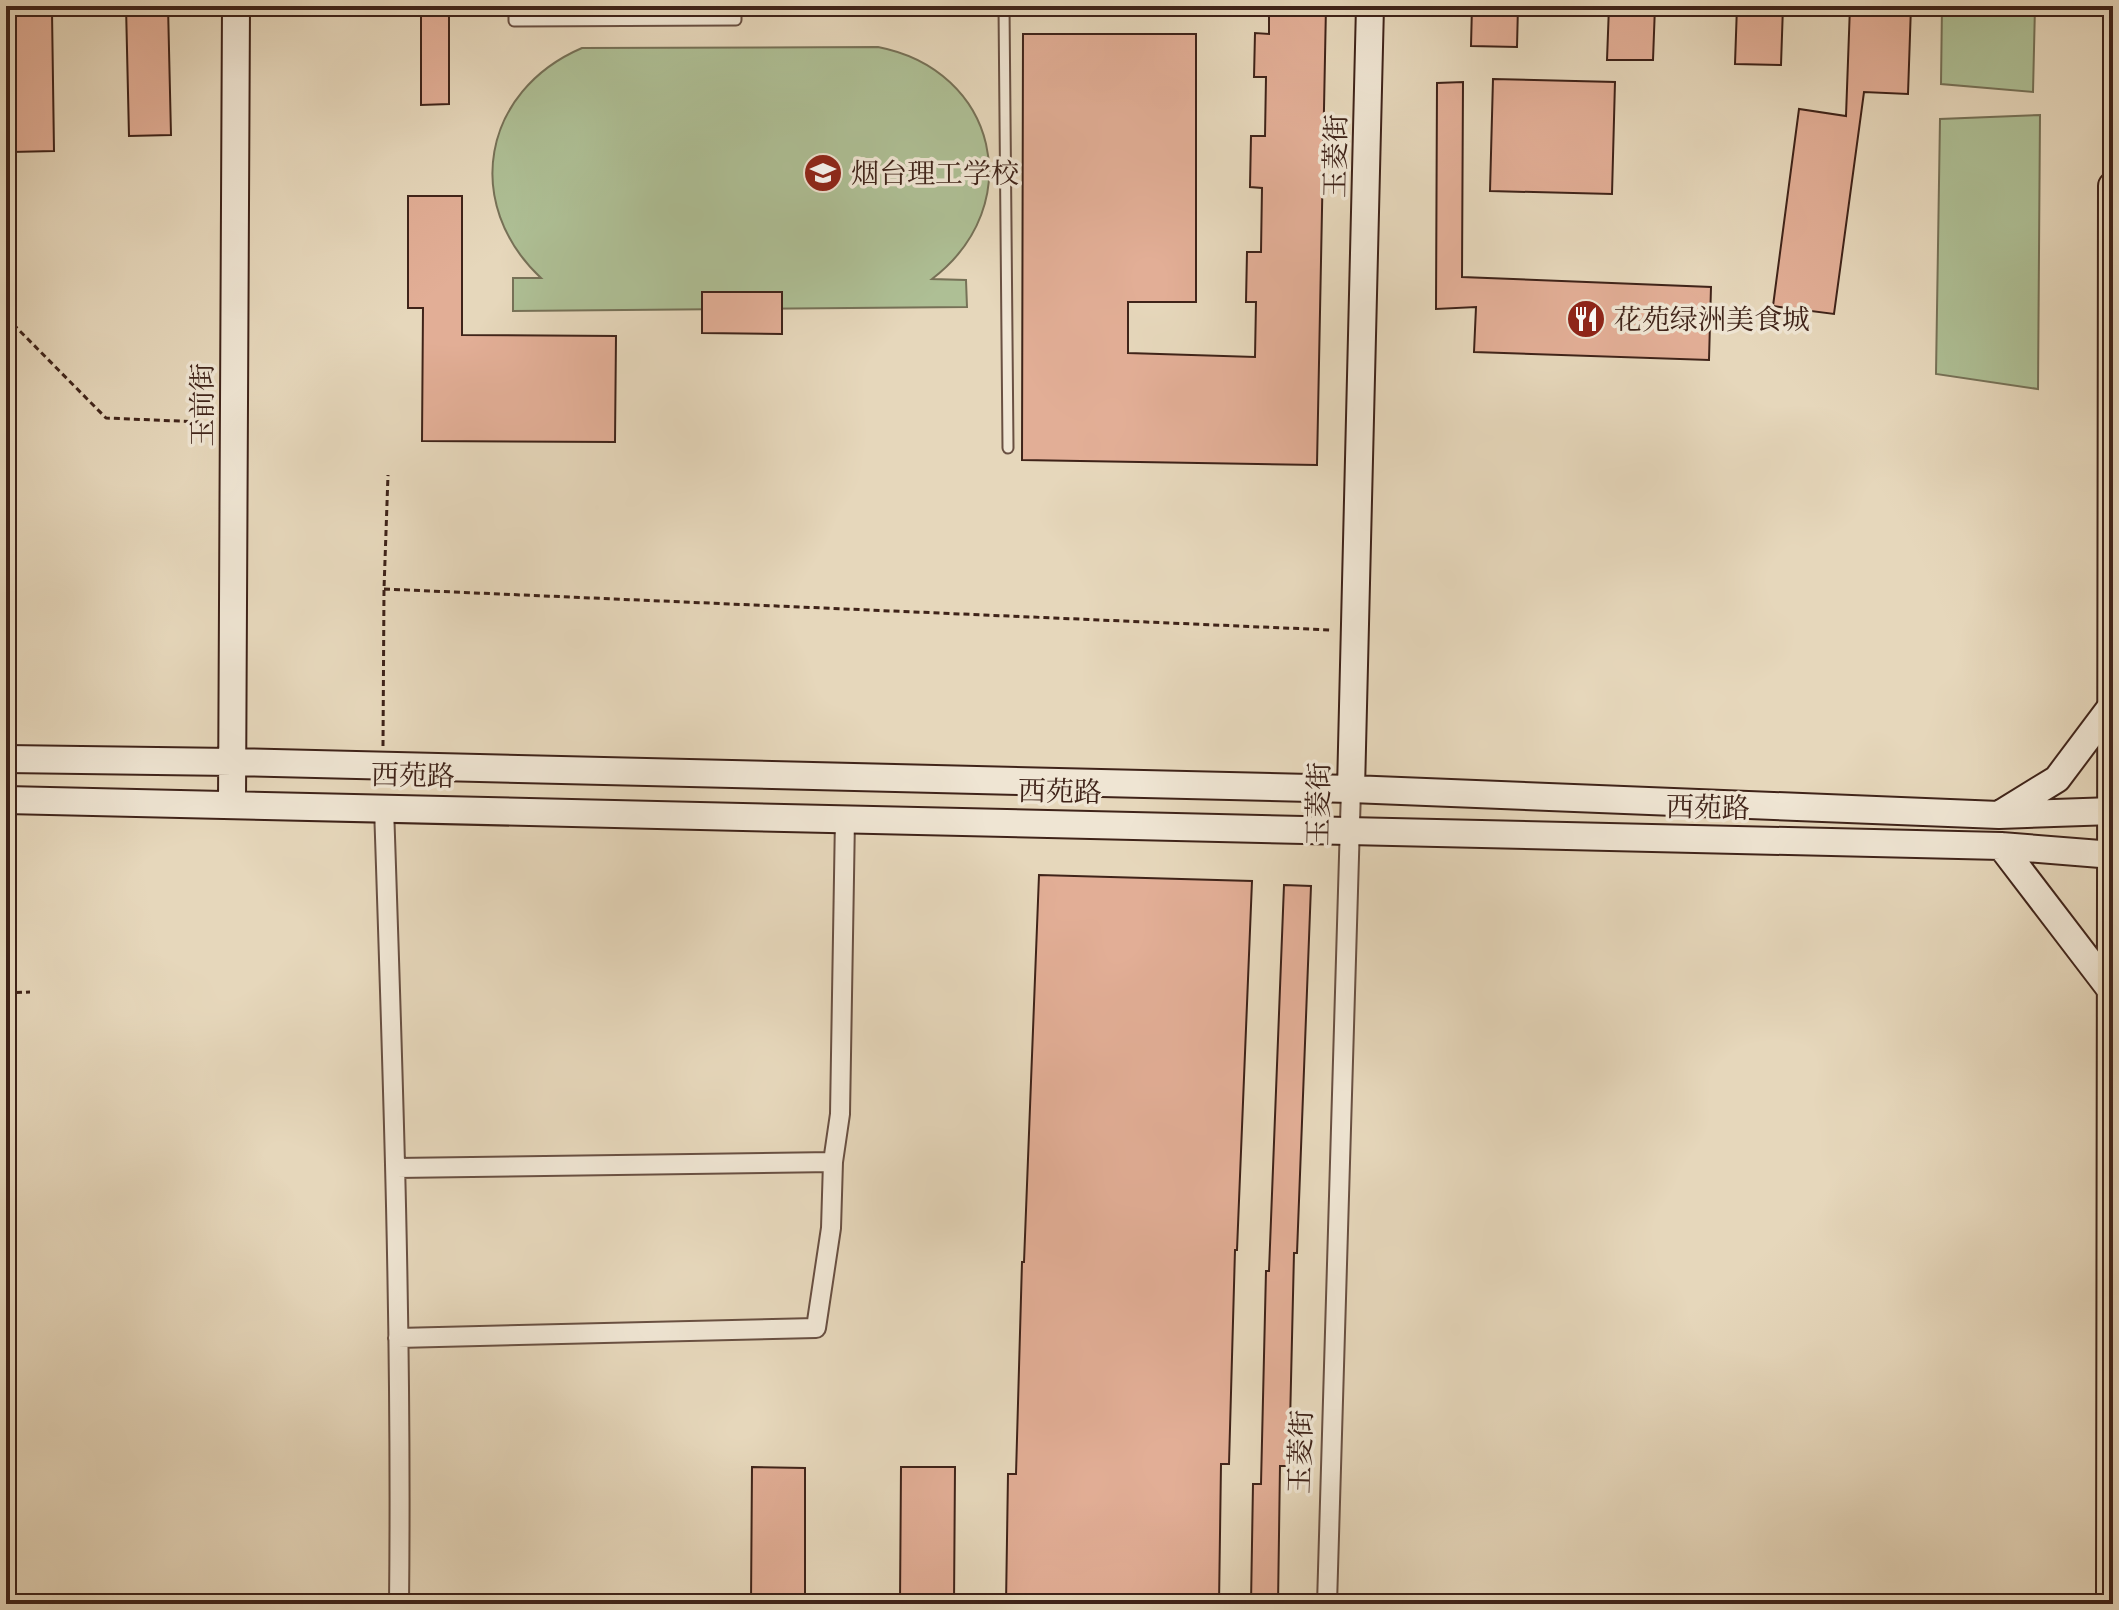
<svg xmlns="http://www.w3.org/2000/svg" width="2119" height="1610" font-family="'Gentium Book Plus','Noto Serif SC',serif">
	<style>
		.green { fill: #aebf95; stroke: #767157; stroke-width: 2 }
		.building { fill: #e2ae96; stroke: #3f2319; stroke-width: 2 }
		.lines { fill: none; stroke-linecap: round; stroke-linejoin: round }
		.lane-casing { stroke: #695042; stroke-width: 13 }
		.street-casing { stroke: #695042; stroke-width: 22 }
		.secondary-casing { stroke: #3f2319; stroke-width: 30 }
		.primary-casing { stroke: #3f2319; stroke-width: 32 }
		.path { stroke: #3f2319; stroke-width: 3; stroke-dasharray: 6 4; stroke-linecap: butt }
		.lane { stroke: #efe5d3; stroke-width: 9 }
		.street { stroke: #efe5d3; stroke-width: 18 }
		.secondary { stroke: #efe5d3; stroke-width: 26 }
		.primary { stroke: #e6d7bb; stroke-width: 28 }
		.labels { text-anchor: middle; stroke-width: 7; stroke-linejoin: round; paint-order: stroke }
		.street-label { font-size: 28px; fill: #3f2319; stroke: #efe5d3 }
		.poi-label { font-size: 28px; fill: #3f2319; stroke: #efe5d3; text-anchor: start }
	</style>
	<rect width="100%" height="100%" fill="#e6d7bb"/>
	<filter id="stains"><feTurbulence type="fractalNoise" baseFrequency=".0025" numOctaves="4"/><feColorMatrix values="0 0 0 0 .2 0 0 0 0 .09 0 0 0 0 .02 0 0 0 .5 -.17"/></filter>
	<radialGradient id="worn" r=".72"><stop offset=".6" stop-color="#630" stop-opacity="0"/><stop offset="1" stop-color="#630" stop-opacity=".3"/></radialGradient>
	<path class="green" d="M1942 6H2035L2033 92 1941 84Z
		M878 47C997 70 1029 205 932 279L966 280 967 307 513 311V278H541C462 204 482 91 582 48Z
		M2040 115 2038 389 1936 374 1940 119Z"/>
	<path class="building" d="M126 6H168L171 135 129 136Z
		M421 6H449V104L421 105Z
		M1269 6H1326L1317 465 1022 460 1023 34H1196V302H1128V353L1255 357 1256 302H1246L1247 252H1261L1262 188 1250 187 1251 136H1265L1266 77H1254L1255 33 1269 34Z
		M1472 6H1518L1517 47 1471 46Z
		M1609 6H1655L1653 60H1607Z
		M1737 6H1783L1781 65 1735 64Z
		M1850 6H1911L1908 94 1864 92 1834 314 1773 306 1799 109 1846 116Z
		M52 12 54 151 12 152 9 13Z
		M1493 79 1615 82 1612 194 1490 191Z
		M1463 82 1462 277 1711 287 1709 360 1474 352 1476 307 1436 309 1437 83Z
		M408 196H462V335L616 336 615 442 422 441 423 308H408Z
		M702 292H782V334L702 333Z
		M1039 875 1252 881 1237 1250H1235L1229 1464H1221L1219 1604H1006L1008 1474H1016L1022 1262H1024Z
		M1284 885 1311 886 1297 1253H1294L1289 1466H1280L1278 1604H1251L1253 1484H1261L1266 1271H1269Z
		M752 1467 805 1468V1604H751Z
		M901 1467H955L954 1604H900Z"/>
	<g class="lines">
		<g class="lane-casing">
			<path id="lane" d="M514 6V21L736 20V6
				M1004 6 1008 448"/>
		</g>
		<g class="street-casing">
			<path id="street" d="M384 807C393 1073 402 1338 399 1604
				M396 1168 833 1162
				M398 1338 816 1328 831 1228 833 1162 840 1114 845 818
				M1327 1604 1351 789"/>
		</g>
		<g class="secondary-casing">
			<path id="secondary" d="M6 759 232 762 1351 789 1999 815 2113 811
				M1351 789 1370 6
				M6 800 2001 846 2113 855
				M232 803 236 6
				M2000 814 2057 779 2111 707
				M2001 846 2111 990"/>
		</g>
		<g class="primary-casing">
			<path id="primary" d="M2111 1604 2113 186"/>
		</g>
		<path class="path" d="M6 317 106 418 203 422
			M384 589 1331 630
			M383 746 384 589 388 475
			M6 993 30 992"/>
		<use href="#lane" class="lane"/>
		<use href="#street" class="street"/>
		<use href="#secondary" class="secondary"/>
		<use href="#primary" class="primary"/>
	</g>
	<defs>
		<g id="school-disc" transform="scale(2)"><circle r="9.5" fill="#8f2418" stroke="#efe5d3"/><path d="M0-5L7-2L0 1L-7-2ZM-4 1L0 2.5L4 1V4Q0 6-4 4Z" fill="#fff"/></g>
		<g id="restaurant-disc" transform="scale(2)"><circle r="9.5" fill="#8f2418" stroke="#efe5d3"/><path d="M-5-6h1v4h1v-4h1v4h1v-4h1v5L-1.5 .5V6h-2V.5L-5-1ZM5-6V6H3V1.5H1.5Q1.5-4 5-6Z" fill="#fff"/></g>
	</defs>
	<g fill-rule="evenodd">
		<use href="#school-disc" x="823" y="173"/>
		<use href="#restaurant-disc" x="1586" y="319"/>
	</g>
	<g class="labels">
		<g class="street-label">
			<text transform="translate(1335 156) rotate(-89)" y="10">玉菱街</text>
			<text transform="translate(202 405) rotate(-90)" y="10">玉前街</text>
			<text transform="translate(413 775) rotate(1)" y="10">西苑路</text>
			<text transform="translate(1060 791) rotate(1)" y="10">西苑路</text>
			<text transform="translate(1318 804) rotate(-89)" y="10">玉菱街</text>
			<text transform="translate(1708 807) rotate(1)" y="10">西苑路</text>
			<text transform="translate(1300 1452) rotate(-88)" y="10">玉菱街</text>
		</g>
		<g class="poi-label">
			<text x="851" y="183">烟台理工学校</text>
			<text x="1614" y="329">花苑绿洲美食城</text>
		</g>
	</g>
	<rect width="2119" height="1610" fill="none" stroke="#e6d7bb" stroke-width="32"/>
	<rect x="8" y="8" width="2103" height="1594" fill="none" stroke="#3f2319" stroke-width="4"/>
	<rect x="16" y="16" width="2087" height="1578" fill="none" stroke="#3f2319" stroke-width="2"/>
	<rect width="100%" height="100%" filter="url(#stains)"/>
	<rect width="100%" height="100%" fill="url(#worn)"/>
</svg>
